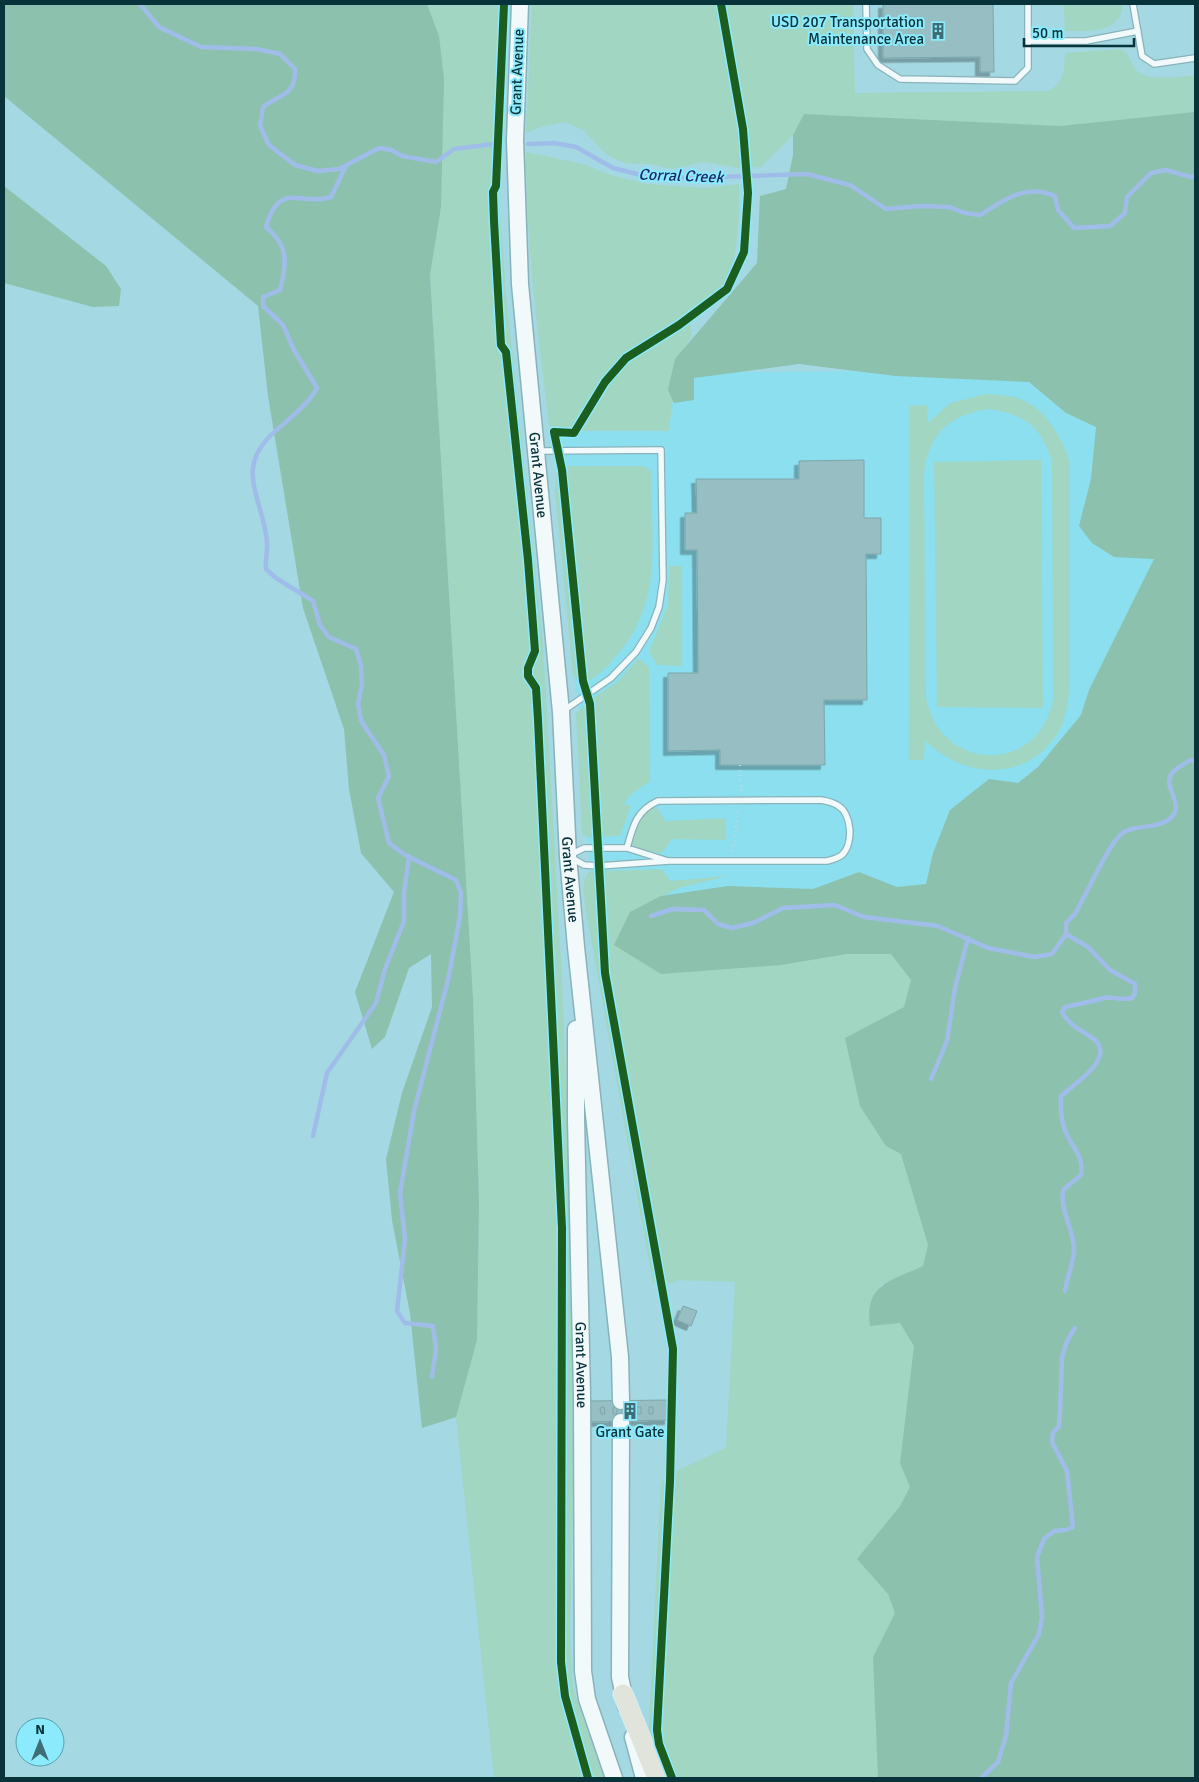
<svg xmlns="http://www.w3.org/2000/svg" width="1199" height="1782" font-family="Signika,sans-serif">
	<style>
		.built { fill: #8cdfee }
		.green { fill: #a0d6c2; fill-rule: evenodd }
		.forest { fill: #8bc1ad }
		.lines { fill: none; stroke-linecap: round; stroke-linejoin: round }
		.stream { stroke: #a0bdea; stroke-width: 4.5 }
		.building { fill: #97bfc3; stroke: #7ba6aa; filter: url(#shadow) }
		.service-casing { stroke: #89b3ba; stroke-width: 8 }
		.secondary-casing { stroke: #89b3ba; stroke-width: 19 }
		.trunk-casing { stroke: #d6edf2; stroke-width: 21 }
		.path { stroke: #c6d7da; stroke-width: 2.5; stroke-dasharray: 1 4; stroke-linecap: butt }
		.service { stroke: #f1f9fb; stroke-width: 5.5 }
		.secondary { stroke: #f1f9fb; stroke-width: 16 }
		.trunk { stroke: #e0e4da; stroke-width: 19 }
		.cycleway-casing { stroke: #8beafb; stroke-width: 11 }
		.cycleway { stroke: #1b5e20; stroke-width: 8 }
		.labels { text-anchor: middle; stroke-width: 4; stroke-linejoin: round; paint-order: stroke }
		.poi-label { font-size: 15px; fill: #08333a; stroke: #8beafb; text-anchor: end }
		.street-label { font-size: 15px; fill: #08333a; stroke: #8beafb }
		.water-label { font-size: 16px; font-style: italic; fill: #1c296c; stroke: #8beafb }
	</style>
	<defs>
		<filter id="shadow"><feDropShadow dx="-4.5" dy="4.5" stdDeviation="0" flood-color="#0004"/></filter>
	</defs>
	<rect width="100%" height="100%" fill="#a4d8e2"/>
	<path class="built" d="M1050 369 1121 402 1180 573 977 896 595 931 552 374Z"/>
	<path class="green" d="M427 4H503L497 133 493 135 492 153H496L495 186 498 188 506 293 543 644 562 980 571 1218 573 1487 570 1631 571 1660 573 1688 604 1778H494L456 1417 477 1340 479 1202 473 998 430 275 441 207 439 36Z
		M532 4H853L855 93 1048 91C1065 83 1064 69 1065 53L1121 49C1131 54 1130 64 1137 71 1150 83 1179 76 1195 75V112L1060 126 804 114 793 135 761 167 737 168 704 162 673 169 650 164 624 163 607 155 582 129 565 122 541 127 526 133Z
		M1064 4H1123C1121 34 1087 31 1065 31Z
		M526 152 583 164 610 175 647 184 705 188 739 184C739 215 740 267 719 292 711 301 698 308 689 316L692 336 678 358 669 431H562L553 429 552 431 549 425C538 334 526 244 526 152Z
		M986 394C995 395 1006 395 1014 397 1045 406 1061 435 1070 464V688C1068 702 1066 716 1060 729 1030 783 964 780 925 740L924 760H909L910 406 927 405 928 423 950 403ZM987 409C1022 412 1043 428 1052 462L1053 700C1038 776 940 772 926 698L924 475C928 434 948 416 987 409Z
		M1041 460 1043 708 937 707 934 462Z
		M567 466H645L651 472C651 537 664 602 617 655 609 665 598 677 586 682L584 678H581L580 682 573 675 555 491 557 473 564 472Z
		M669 566H682V666L657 665 649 652 668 605Z
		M639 658 649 668 650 781 629 796 624 804 631 806 620 836 600 837 599 833 595 832 594 838 585 836 582 832 576 714 586 703 589 707 594 704 593 698 617 682Z
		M654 807 658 809 665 821 726 818V840L672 839 662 853 638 849 631 844C631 831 639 811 654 807Z
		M662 869 670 881 728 876 679 888 630 912 781 965 847 954H891L911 980 904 1007 845 1038 886 1146 901 1153 928 1245 923 1266 880 1286 914 1345 900 1463 910 1487 900 1506 857 1559 888 1594 895 1613 873 1657 878 1778H674L663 1750 659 1718 672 1473 726 1448 735 1282 676 1280 675 1283H663L607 974 601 875 602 871Z
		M591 871H595L597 875 604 973 659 1282 653 1283 586 911C585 900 579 878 591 871Z
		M667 1477 656 1728 658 1745 670 1778H663L650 1738 649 1725 661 1482Z"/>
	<path class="forest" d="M4 4H427L439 36 444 79 441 207 430 275 473 998 479 1202 477 1340 456 1417 422 1428 410 1313 392 1220 386 1159 402 1093 432 1007 431 954 409 968 385 1037 372 1049 355 992 394 892 361 853 349 789 344 729 303 608 268 396 258 306 4 96Z
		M1195 112V1778H878L873 1657 895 1613 888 1594 857 1559 900 1506 910 1487 900 1463 914 1346 900 1323 870 1326C864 1284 891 1281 923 1266L928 1245 901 1154 886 1146 860 1106 845 1038 904 1007 911 980 891 954H847L781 965 661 974 614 945 630 912 661 896 728 886 813 889 859 872 897 887 926 884 933 853 950 810 989 779 1018 783 1038 767 1081 715 1089 690 1154 559 1114 557 1092 543 1079 526 1091 479 1096 427 1066 413 1029 382 896 376 799 364 694 378V400L674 403 668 390 675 359 757 263 760 196 786 189 793 155V135L804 114 1060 126Z
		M4 186 106 266 121 289 119 306 93 307 4 283Z"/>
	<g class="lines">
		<path class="stream" d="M140 4 159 27 201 47 257 49 280 54 295 69C296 95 281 94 263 107L260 126 269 145 295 165 318 171 339 169 379 148 391 150 402 156 436 162 454 149 494 144
			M528 144 554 143 576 147 613 168 645 176 686 178 807 174 850 185 886 209 921 206 949 207 965 213 980 215C1004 200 1026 183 1055 196L1058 210 1074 228 1110 226 1125 213 1127 197 1151 173 1166 170 1191 177 1195 176
			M346 166 331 197C300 207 280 179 266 227 289 246 287 262 280 290L263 297V306L283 325 294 350 317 388C307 407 284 422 269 437 235 472 264 502 267 542 268 551 265 559 266 569L276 578 313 601 320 625 329 637 356 649 361 666 362 684 358 704 361 721 384 755 389 776 378 798 389 843 405 855 456 880 461 893 460 916 448 980 414 1111 400 1193 405 1239 397 1311 405 1323 433 1326 436 1349 432 1377
			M651 916 673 909 704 910 718 924 732 928 753 923 783 908 835 905 864 917 938 926 988 948 1035 957 1052 954 1066 934
			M931 1079 947 1041 955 988 968 938
			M313 1136 327 1073 376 1003 385 969 404 921V892L409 856
			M1065 1291C1067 1277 1074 1263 1074 1248 1073 1228 1060 1211 1063 1190L1081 1175C1084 1158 1074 1149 1067 1135 1061 1122 1060 1109 1061 1096 1074 1084 1120 1056 1091 1037 1080 1030 1068 1024 1062 1012L1065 1007C1078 1004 1091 1002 1104 998 1113 996 1122 1001 1132 998L1135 993V984L1110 970 1088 947 1066 934V923L1075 914C1085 897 1110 840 1124 832 1138 824 1164 830 1174 814 1182 800 1160 784 1174 771 1178 767 1185 764 1190 760L1195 761
			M981 1778 998 1762 1006 1736 1011 1683 1039 1634 1042 1617 1037 1557 1044 1539 1054 1531 1066 1530 1073 1527 1067 1471 1052 1442 1053 1433 1059 1426 1060 1411 1062 1357 1067 1341 1075 1328"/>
	</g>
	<path class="building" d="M883 4H993L994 72H980V57L883 58Z
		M864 460V518H881V554H866L867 700H824L825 765H720V750L668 751V673H698L697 550H685V513H697L696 479H799V461Z
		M683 1306 697 1311 691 1326 677 1320Z
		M669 1400V1420L591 1422 590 1401Z
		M604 1407 605 1414H601L600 1408Z
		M617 1407V1414H613V1408Z
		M637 1407H641V1414H637Z
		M649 1407H653V1414H649Z
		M625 1408H629V1414H625Z"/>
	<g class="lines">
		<g class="service-casing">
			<path id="service" d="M866 4 867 49 878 65 900 79 1015 81 1028 68V4
				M1133 4 1142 56 1154 64 1195 58
				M1029 41H1086L1138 31
				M538 451 661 450 663 580 659 607 651 628 636 652 611 678 563 711
				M821 800C826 801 832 802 837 805 852 813 854 843 842 855 838 858 831 860 827 861H669L599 866 584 865 568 856 584 848H627C633 826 636 811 658 801Z
				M627 848 668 861"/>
		</g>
		<g class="secondary-casing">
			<g id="secondary">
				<path id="s1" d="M520 4 515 140 520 284 561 712 568 856 576 947 620 1357 621 1401"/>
				<path id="s2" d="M576 1029V1119L582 1395 583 1671 587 1699 614 1778"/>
				<path d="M621 1422 620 1677 626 1706"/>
				<path d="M633 1737 644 1778"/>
			</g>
		</g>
		<g class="trunk-casing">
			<path id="trunk" d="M623 1694 657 1778"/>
		</g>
		<path class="path" d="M740 765 741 791
			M731 851C738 838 734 825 738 811"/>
		<use href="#service" class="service"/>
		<use href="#secondary" class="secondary"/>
		<use href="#trunk" class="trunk"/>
		<g class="cycleway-casing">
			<path id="cycleway" d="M504 4 496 186 493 192 494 221 501 345 506 352 528 560 535 651 528 668V676L536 688 538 720 562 1228 561 1662 565 1696 588 1778
				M672 1778 659 1744 657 1730 670 1481 673 1349 605 973 590 704 583 681 562 470 554 432 574 433 605 382 626 358 679 325 727 289 744 252 748 193 743 129 721 4"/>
		</g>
		<use href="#cycleway" class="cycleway"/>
	</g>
	<defs>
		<g id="building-bare" transform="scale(1.35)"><path d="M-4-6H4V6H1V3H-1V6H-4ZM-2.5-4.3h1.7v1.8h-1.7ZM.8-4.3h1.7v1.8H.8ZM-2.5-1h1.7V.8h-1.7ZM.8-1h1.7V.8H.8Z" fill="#3f6d75" stroke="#8beafb" stroke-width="2.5" paint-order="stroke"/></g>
	</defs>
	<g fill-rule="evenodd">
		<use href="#building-bare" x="938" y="31"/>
		<use href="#building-bare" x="630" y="1411"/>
	</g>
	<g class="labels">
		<g class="poi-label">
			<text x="924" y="27">USD 207 Transportation<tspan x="924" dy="17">Maintenance Area</tspan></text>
			<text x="630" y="1437" text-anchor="middle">Grant Gate</text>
		</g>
		<g class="street-label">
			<text transform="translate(517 72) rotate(-88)" y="5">Grant Avenue</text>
			<text dy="5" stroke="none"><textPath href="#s1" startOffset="472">Grant Avenue</textPath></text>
			<text dy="5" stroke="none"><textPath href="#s1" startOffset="878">Grant Avenue</textPath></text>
			<text dy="5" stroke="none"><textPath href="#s2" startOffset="336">Grant Avenue</textPath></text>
		</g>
		<g class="water-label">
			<text transform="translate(681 175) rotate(2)" y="6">Corral Creek</text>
		</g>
	</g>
	<rect width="1199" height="1782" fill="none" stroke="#08333a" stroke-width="10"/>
	<g transform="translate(40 1742)"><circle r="24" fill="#8beafb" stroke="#57a1ae"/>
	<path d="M0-4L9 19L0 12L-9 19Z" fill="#3f6d75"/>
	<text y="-8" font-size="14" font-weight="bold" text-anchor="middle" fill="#08333a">N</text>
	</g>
	<path d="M1024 38v8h110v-8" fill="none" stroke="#08333a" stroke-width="2.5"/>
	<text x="1032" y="38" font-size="15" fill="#08333a" stroke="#8beafb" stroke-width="4" paint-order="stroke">50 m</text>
</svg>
